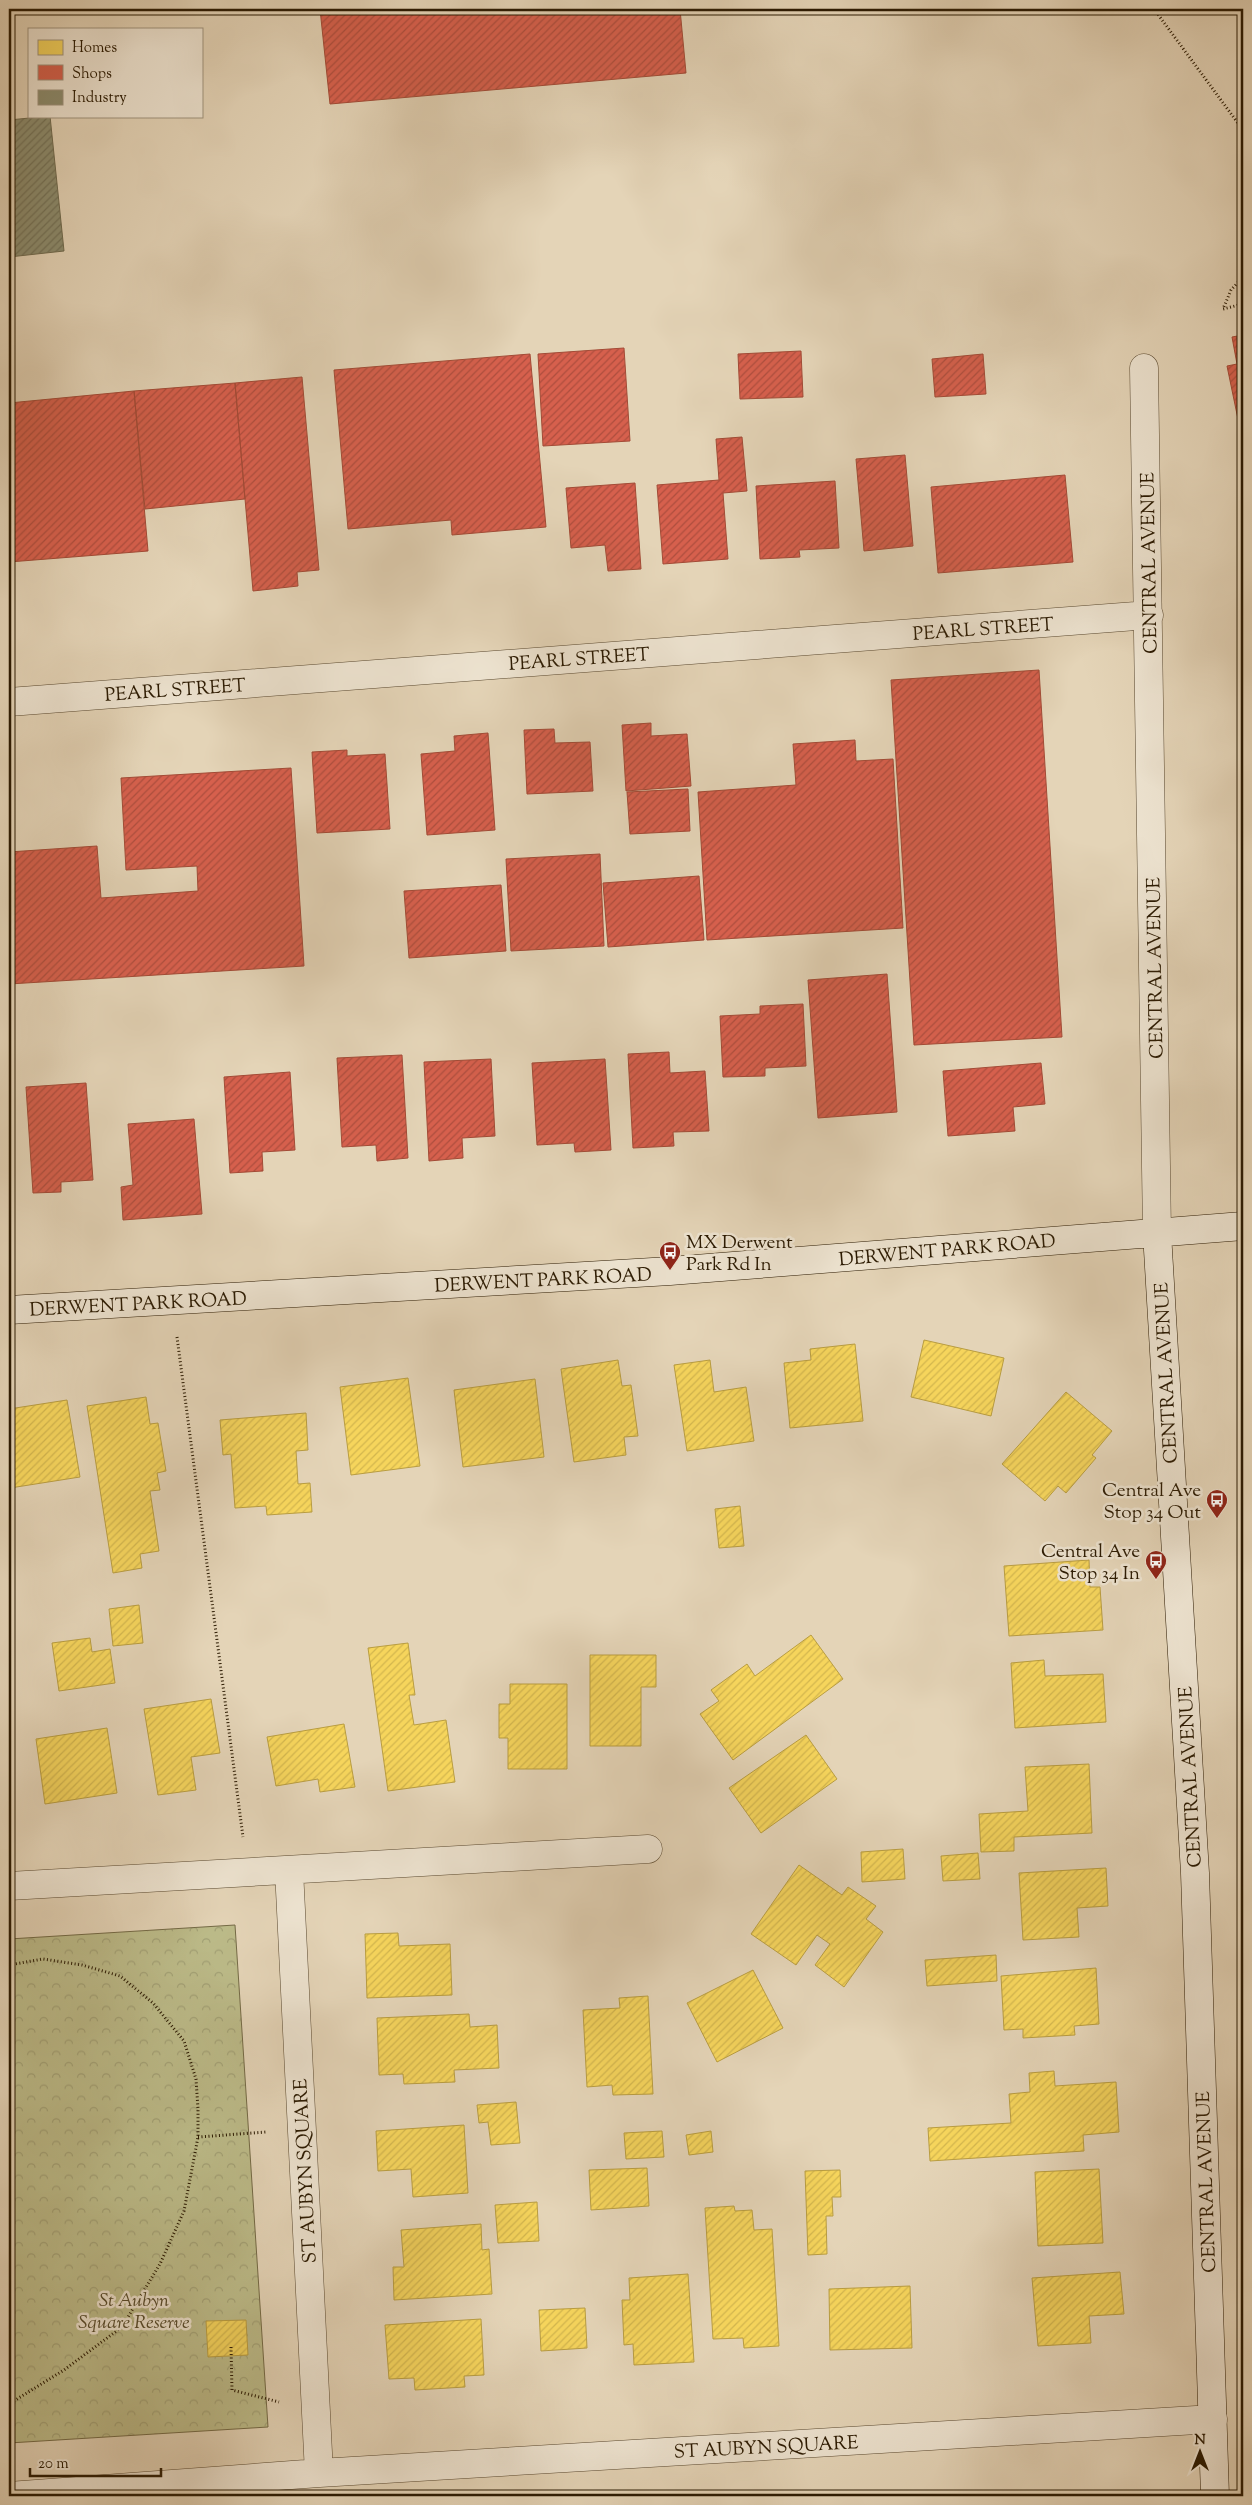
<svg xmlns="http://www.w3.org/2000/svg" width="1252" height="2505" font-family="'Sorts Mill Goudy',serif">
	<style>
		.park { fill: url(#park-crowns); stroke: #746a46 }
		.homes { fill: url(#homes-hatch); stroke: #b99d41 }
		.shops { fill: url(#shops-hatch); stroke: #a34b36 }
		.industry { fill: url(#industry-hatch); stroke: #6f6a4e }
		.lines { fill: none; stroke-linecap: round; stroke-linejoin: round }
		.street-casing { stroke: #59482f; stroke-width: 29 }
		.secondary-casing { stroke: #2b1a02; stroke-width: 29 }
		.path { stroke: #2b1a02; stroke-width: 3; stroke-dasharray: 1 2.5; stroke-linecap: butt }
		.street { stroke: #ede3d0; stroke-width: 28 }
		.secondary { stroke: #ede3d0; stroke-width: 28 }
		.labels { text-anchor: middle; stroke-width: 5; stroke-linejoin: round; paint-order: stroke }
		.street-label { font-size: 19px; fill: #2b1a02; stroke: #ede3d0 }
		.poi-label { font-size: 19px; fill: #2b1a02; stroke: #ede3d0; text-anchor: end }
		.park-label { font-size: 19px; font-style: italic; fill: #564a2a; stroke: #ede3d0 }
	</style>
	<defs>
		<pattern id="park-crowns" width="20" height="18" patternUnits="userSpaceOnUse" patternTransform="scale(1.25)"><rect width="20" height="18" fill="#bcbb89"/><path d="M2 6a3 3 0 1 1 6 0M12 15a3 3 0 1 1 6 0" fill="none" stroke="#a2a075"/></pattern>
		<pattern id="homes-hatch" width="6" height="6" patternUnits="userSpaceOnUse" patternTransform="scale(1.25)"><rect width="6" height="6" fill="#f6d55c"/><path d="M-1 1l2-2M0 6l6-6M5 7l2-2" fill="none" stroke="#d3b64e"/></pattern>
		<pattern id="shops-hatch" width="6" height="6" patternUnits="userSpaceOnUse" patternTransform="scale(1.25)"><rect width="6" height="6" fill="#d6604d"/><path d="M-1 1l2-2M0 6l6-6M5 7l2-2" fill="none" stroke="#ae4e3e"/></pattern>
		<pattern id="industry-hatch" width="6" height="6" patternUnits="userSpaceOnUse" patternTransform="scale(1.25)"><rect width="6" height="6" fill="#8c8c6e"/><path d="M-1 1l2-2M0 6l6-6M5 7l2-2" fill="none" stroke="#737258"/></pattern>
	</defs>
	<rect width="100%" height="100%" fill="#e4d4b7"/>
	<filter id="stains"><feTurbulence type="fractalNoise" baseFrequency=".004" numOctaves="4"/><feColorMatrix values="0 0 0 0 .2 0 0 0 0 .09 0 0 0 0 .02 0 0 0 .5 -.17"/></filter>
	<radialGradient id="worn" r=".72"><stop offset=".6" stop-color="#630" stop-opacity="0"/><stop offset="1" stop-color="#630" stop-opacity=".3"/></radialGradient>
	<path class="park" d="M235 1925 268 2427 9 2443V1939Z"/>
	<path class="homes" d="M924 1340 1004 1358 991 1416 911 1397Z
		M855 1344 863 1421 790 1428 784 1363 811 1360 810 1349Z
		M618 1360 622 1386 631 1385 638 1436 624 1437 626 1455 574 1462 561 1369Z
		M710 1360 714 1392 746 1387 754 1441 687 1451 674 1365Z
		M408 1378 420 1466 351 1475 340 1387Z
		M535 1379 544 1457 463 1467 454 1390Z
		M1066 1392 1112 1431 1092 1455 1096 1458 1066 1493 1058 1486 1045 1501 1002 1464Z
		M146 1397 150 1424 158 1423 166 1471 157 1473 160 1490 150 1491 159 1551 140 1554 142 1568 113 1573 87 1406Z
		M67 1400 80 1477 10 1488 9 1409Z
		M306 1413 308 1450 296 1451 298 1484 310 1483 312 1512 267 1515 266 1506 235 1508 231 1454 223 1455 220 1420Z
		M740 1506 744 1546 719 1548 715 1509Z
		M1089 1560 1090 1587H1100L1103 1630 1009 1636 1004 1566Z
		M139 1605 143 1643 113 1646 109 1609Z
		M811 1635 843 1679 733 1760 700 1714 719 1701 711 1690 747 1664 755 1676Z
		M90 1638 92 1652 110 1649 115 1683 59 1691 52 1643Z
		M408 1643 415 1695H409L414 1725 446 1720 455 1782 388 1791 368 1648Z
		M590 1655H656V1687H641V1746H590Z
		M1044 1660 1045 1676 1103 1674 1106 1722 1015 1728 1011 1663Z
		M510 1684H567V1769H508V1738H499V1704H510Z
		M211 1699 220 1753 191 1757 196 1790 158 1795 144 1709Z
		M344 1724 355 1787 320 1792 318 1779 276 1786 267 1737Z
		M107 1728 117 1793 45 1804 36 1739Z
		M806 1735 837 1779 761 1833 729 1788Z
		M1089 1764 1092 1833 1014 1837V1851L981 1852 979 1814 1028 1811 1025 1767Z
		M903 1849 905 1879 862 1882 861 1852Z
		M978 1853 980 1879 943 1881 941 1856Z
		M799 1865 842 1895 848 1887 876 1906 866 1919 883 1932 844 1987 815 1965 830 1944 817 1935 796 1965 751 1934Z
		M1106 1868 1108 1906 1077 1908 1079 1937 1023 1940 1019 1873Z
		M398 1933 399 1946 450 1944 452 1995 367 1998 365 1934Z
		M996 1955 997 1981 927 1986 925 1960Z
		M1096 1968 1099 2024 1074 2026 1075 2035 1023 2038V2029L1004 2030 1001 1976Z
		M753 1970 783 2028 717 2062 687 2003Z
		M648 1996 653 2094 613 2095 612 2085 587 2087 583 2010 620 2008 619 1998Z
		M469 2014 470 2027 497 2025 499 2068 454 2070 455 2082 404 2084 403 2074 379 2075 377 2018Z
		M1054 2071 1055 2086 1116 2082 1119 2132 1083 2135 1084 2151 930 2161 928 2128 1011 2123 1009 2094 1030 2092 1029 2073Z
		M516 2102 520 2143 491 2145 488 2122 479 2123 477 2105Z
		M464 2125 468 2193 413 2197 411 2169 378 2171 376 2131Z
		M662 2131 664 2157 626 2159 624 2133Z
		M711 2131 713 2152 689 2155 686 2135Z
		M647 2168 649 2206 591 2210 589 2170Z
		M1099 2169 1103 2243 1038 2246 1035 2172Z
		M840 2170 841 2197H832L833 2216H826L827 2254 808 2255 805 2171Z
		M537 2202 539 2241 498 2243 495 2205Z
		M734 2206 735 2211 752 2210 754 2230 772 2229 779 2346 744 2348 743 2338 713 2339 705 2208Z
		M481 2224 482 2250 489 2249 492 2294 394 2300 393 2267H404L401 2230Z
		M1120 2272 1124 2314 1089 2316 1091 2343 1038 2346 1032 2278Z
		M688 2274 694 2362 634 2365 633 2344 624 2345 622 2300H630L629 2278Z
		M910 2286 912 2348 830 2350 829 2289Z
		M585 2308 587 2348 541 2351 539 2310Z
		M481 2319 484 2375 464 2376 465 2387 415 2390 414 2378 389 2379 385 2325Z
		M246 2320 248 2355 208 2357 206 2321Z"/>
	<path class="shops" d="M320 9H680L686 73 330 104Z
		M1243 335V423L1239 424 1227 366 1237 364 1232 337Z
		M624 348 630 441 543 446 538 354Z
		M801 351 803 397 740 399 738 354Z
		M530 354 546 527 452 535 451 520 348 529 334 370Z
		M983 354 986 394 935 397 932 359Z
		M302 377 319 570 297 572 298 586 253 591 235 383Z
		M235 383 245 499 145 509 134 391Z
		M134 391 148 551 9 562V403Z
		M742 437 747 491 723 493 728 559 663 564 657 485 719 480 716 439Z
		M905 455 913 546 864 551 856 459Z
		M1065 475 1073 562 938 573 931 487Z
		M835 481 839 548 799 550 800 557 760 559 756 486Z
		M635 483 641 569 608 571 605 545 571 548 566 488Z
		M1039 670 1062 1037 914 1045 891 680Z
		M651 723V736L687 734 691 786 626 791 622 725Z
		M554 729 555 743 590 742 593 791 527 794 524 730Z
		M488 733 495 830 427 835 421 754 455 751 454 736Z
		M855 740 856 761 893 759 903 928 707 940 698 792 796 785 793 744Z
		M347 750V756L385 754 390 829 317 833 312 752Z
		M291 768 304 966 9 984V852L97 846 101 898 198 891 197 866 126 870 121 778Z
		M688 789 690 831 630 834 627 792Z
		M600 854 604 946 511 951 506 859Z
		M699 876 704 940 608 947 603 883Z
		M501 885 506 951 409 958 404 891Z
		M887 974 897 1112 818 1118 808 980Z
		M803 1004 806 1066 765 1068V1076L723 1077 720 1016 760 1014V1006Z
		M669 1052 670 1073 705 1071 709 1131 673 1132 674 1146 633 1148 628 1054Z
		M402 1055 408 1158 377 1161 376 1145 342 1147 337 1058Z
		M491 1059 495 1136 462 1138 463 1158 429 1161 424 1062Z
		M605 1059 611 1150 575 1152 574 1143 537 1145 532 1063Z
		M1041 1063 1045 1104 1013 1107 1015 1131 948 1136 943 1071Z
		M290 1072 295 1150 262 1152 263 1171 230 1173 224 1077Z
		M86 1083 93 1180 61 1182V1192L33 1193 26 1087Z
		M9 1084 11 1120H9Z
		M194 1119 202 1214 123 1220 121 1187 133 1185 128 1124Z"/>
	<path class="industry" d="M50 116 64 251 9 257V120Z"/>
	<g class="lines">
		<g class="street-casing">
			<path id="street" d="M1144 368 1157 1233
				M9 702 1149 615
				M289 1870 319 2473
				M9 1886 648 1849
				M9 2496 319 2473 1213 2419"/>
		</g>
		<g class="secondary-casing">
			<path id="secondary" d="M1157 1233 1195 1873 1215 2496
				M9 1310 670 1271 1243 1226"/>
		</g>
		<path class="path" d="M1154 9 1243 130
			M1243 277 1231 290 1223 309 1243 304
			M177 1337 243 1837
			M9 1965 43 1959 82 1965 120 1976 153 2003 184 2041 196 2079 198 2109V2137L184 2211 160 2264 122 2327 64 2370 9 2404
			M198 2137 266 2132
			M231 2347 232 2390 279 2402"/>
		<use href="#street" class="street"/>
		<use href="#secondary" class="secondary"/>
	</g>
	<defs>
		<g id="bus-pin" transform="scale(1.125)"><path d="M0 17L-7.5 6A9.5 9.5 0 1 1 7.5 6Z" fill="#8f2418" stroke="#ede3d0"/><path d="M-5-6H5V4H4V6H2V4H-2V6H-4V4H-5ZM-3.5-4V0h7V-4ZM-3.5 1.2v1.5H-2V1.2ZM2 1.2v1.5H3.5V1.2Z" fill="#fff"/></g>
	</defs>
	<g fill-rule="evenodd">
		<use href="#bus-pin" x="670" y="1252"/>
		<use href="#bus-pin" x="1217" y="1500"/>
		<use href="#bus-pin" x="1156" y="1561"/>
	</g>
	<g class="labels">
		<g class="street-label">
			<text transform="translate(1148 563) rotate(-91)" y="7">CENTRAL AVENUE</text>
			<text transform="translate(983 628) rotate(-4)" y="7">PEARL STREET</text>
			<text transform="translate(579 658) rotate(-4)" y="7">PEARL STREET</text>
			<text transform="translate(175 689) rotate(-4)" y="7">PEARL STREET</text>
			<text transform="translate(1154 968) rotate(-91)" y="7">CENTRAL AVENUE</text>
			<text transform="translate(947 1249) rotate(-5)" y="7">DERWENT PARK ROAD</text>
			<text transform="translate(543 1279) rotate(-3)" y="7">DERWENT PARK ROAD</text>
			<text transform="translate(138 1303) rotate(-3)" y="7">DERWENT PARK ROAD</text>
			<text transform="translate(1165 1373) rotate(-93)" y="7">CENTRAL AVENUE</text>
			<text transform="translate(1189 1777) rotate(-93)" y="7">CENTRAL AVENUE</text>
			<text transform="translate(304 2171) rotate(-93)" y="7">ST AUBYN SQUARE</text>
			<text transform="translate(1205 2182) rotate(-92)" y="7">CENTRAL AVENUE</text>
			<text transform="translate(766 2446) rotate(-3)" y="7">ST AUBYN SQUARE</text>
		</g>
		<g class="poi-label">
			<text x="686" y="1248" text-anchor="start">MX Derwent<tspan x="686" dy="22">Park Rd In</tspan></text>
			<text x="1201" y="1496">Central Ave<tspan x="1201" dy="22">Stop 34 Out</tspan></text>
			<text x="1140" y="1557">Central Ave<tspan x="1140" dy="22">Stop 34 In</tspan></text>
		</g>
		<g class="park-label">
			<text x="134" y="2306">St Aubyn<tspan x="134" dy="22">Square Reserve</tspan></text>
		</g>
	</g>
	<rect width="1252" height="2505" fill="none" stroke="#e4d4b7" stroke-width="30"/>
	<rect x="10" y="10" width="1232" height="2485" fill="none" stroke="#2b1a02" stroke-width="2.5"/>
	<rect x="15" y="15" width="1222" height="2475" fill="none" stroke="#2b1a02"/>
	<rect x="28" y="28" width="175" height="90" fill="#ede3d0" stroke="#9f937e"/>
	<rect x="38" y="40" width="25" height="15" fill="#f6d55c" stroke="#9f937e"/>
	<text x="72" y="52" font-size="15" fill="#2b1a02">Homes</text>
	<rect x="38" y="65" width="25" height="15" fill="#d6604d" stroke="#9f937e"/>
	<text x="72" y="78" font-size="15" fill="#2b1a02">Shops</text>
	<rect x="38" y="90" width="25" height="15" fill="#8c8c6e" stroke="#9f937e"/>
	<text x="72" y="102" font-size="15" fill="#2b1a02">Industry</text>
	<g transform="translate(1200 2452)" stroke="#ede3d0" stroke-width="4" paint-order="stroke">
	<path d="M0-4L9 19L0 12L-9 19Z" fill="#2b1a02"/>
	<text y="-8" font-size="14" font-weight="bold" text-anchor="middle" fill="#2b1a02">N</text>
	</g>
	<path d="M30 2468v8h131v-8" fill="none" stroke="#2b1a02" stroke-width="2.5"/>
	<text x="38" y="2468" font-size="15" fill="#2b1a02" stroke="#ede3d0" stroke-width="4" paint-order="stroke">20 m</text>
	<rect width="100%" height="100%" filter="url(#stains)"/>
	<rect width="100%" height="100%" fill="url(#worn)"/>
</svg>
